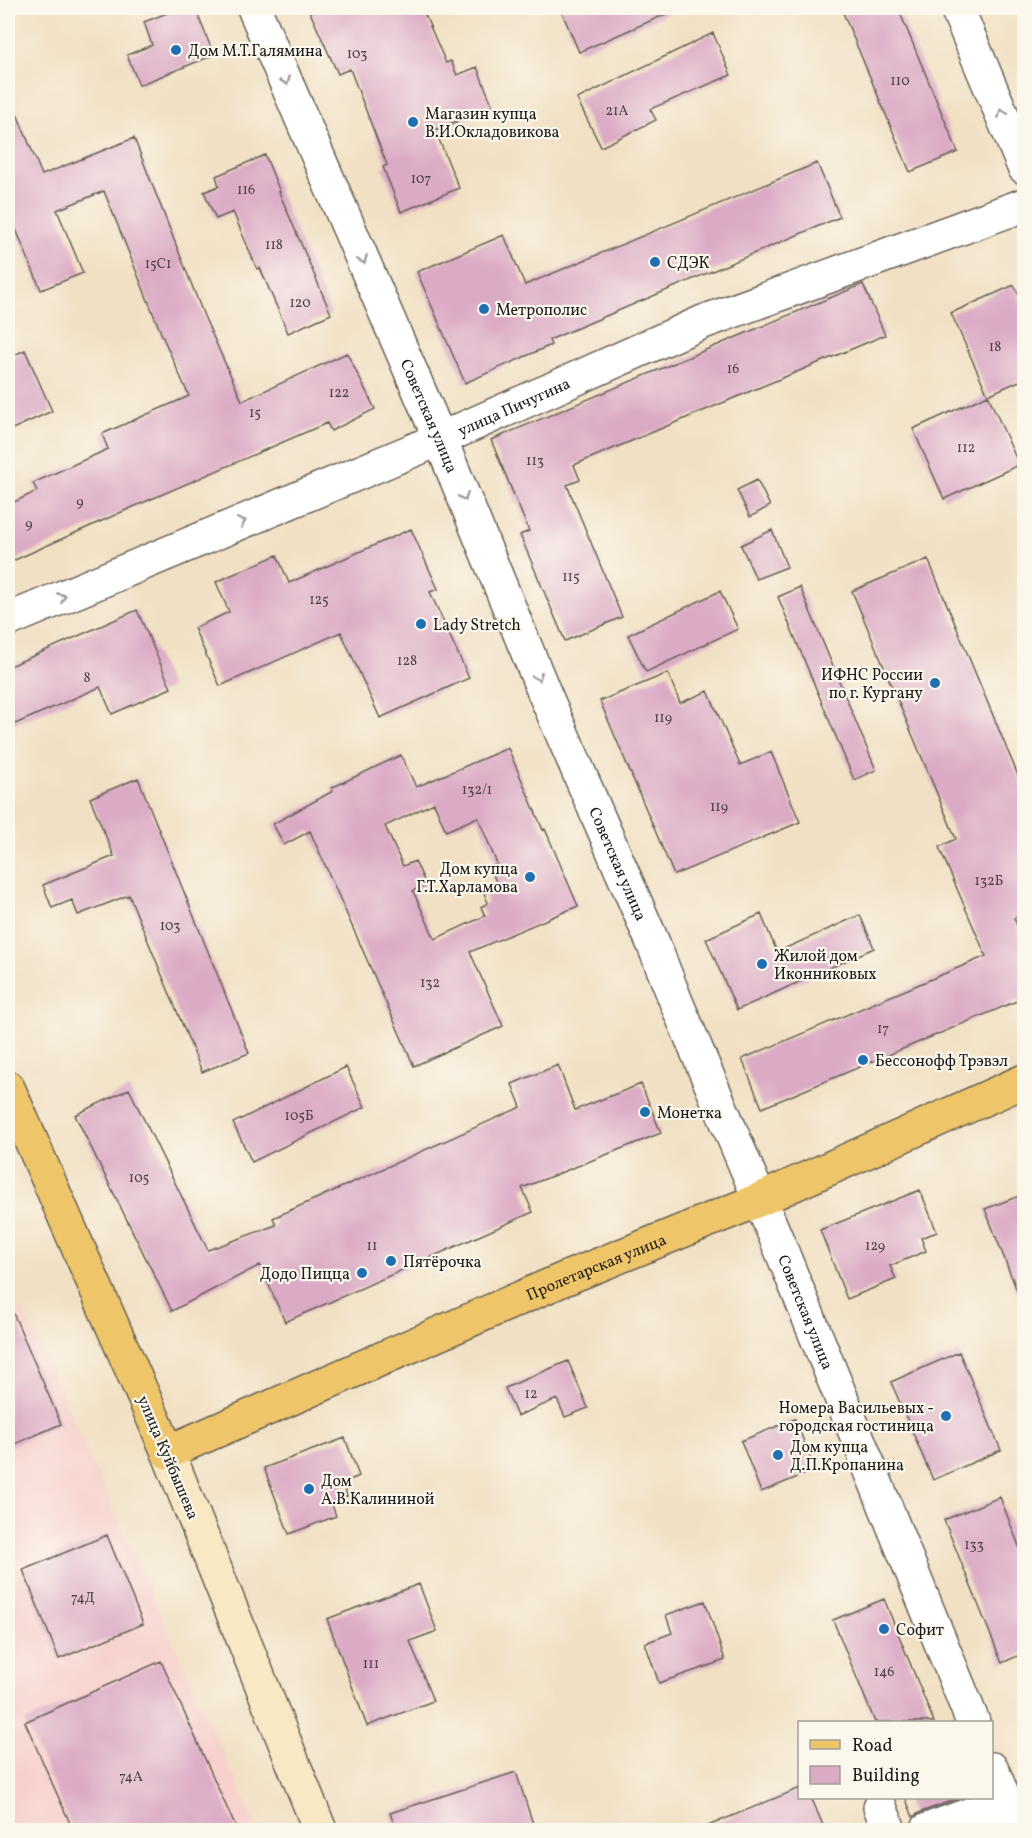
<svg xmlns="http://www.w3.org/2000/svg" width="1032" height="1838" font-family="Vollkorn,serif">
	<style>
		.built { fill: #f7d0cd }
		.building { fill: #dbaac5; fill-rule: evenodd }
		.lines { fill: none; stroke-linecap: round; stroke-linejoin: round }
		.minor-casing { stroke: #676156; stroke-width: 36 }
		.tertiary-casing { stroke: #676156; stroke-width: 36 }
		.secondary-casing { stroke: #676156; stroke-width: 36 }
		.primary-casing { stroke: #676156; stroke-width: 36 }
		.minor { stroke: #fff; stroke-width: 33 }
		.tertiary { stroke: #fff; stroke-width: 33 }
		.secondary { stroke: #f8e8c3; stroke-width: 33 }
		.primary { stroke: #eec569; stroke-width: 33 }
		.oneway { stroke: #999 }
		.poi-dot { fill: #1f6fb2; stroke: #fbf7ec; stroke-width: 2 }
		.labels { text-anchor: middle; stroke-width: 4.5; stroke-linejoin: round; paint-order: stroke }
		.number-label { font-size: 14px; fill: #4c4046 }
		.poi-label { font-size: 16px; fill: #1c1c1c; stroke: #fbf7ec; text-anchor: start }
		.street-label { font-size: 16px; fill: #1c1c1c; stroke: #fbf7ec }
	</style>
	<rect width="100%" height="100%" fill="#fbf7ec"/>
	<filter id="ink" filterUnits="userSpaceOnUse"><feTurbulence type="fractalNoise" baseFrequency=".0167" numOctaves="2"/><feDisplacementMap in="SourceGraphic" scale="12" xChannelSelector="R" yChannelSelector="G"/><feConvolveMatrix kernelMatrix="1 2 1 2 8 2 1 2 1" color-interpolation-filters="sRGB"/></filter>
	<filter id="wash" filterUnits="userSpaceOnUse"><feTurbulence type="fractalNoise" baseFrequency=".008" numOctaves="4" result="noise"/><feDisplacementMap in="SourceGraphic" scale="24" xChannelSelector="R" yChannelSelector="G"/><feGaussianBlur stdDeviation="1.35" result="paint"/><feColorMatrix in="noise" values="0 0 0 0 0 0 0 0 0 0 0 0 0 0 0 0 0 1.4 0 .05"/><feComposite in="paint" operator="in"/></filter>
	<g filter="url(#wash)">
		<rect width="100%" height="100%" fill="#f1e0c3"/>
		<path class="built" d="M23 1309 258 1830H8V1315Z"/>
		<g id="blocks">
			<path class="building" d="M180 8H195L214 55 139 85 127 55 152 45 144 22Z
				M308 8H422L446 63 451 61 457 75 477 67 493 107 435 130 459 188 401 212 383 167 387 165 350 69 338 74Z
				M560 8H680L579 52Z
				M841 8H898L958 152 910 172Z
				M713 33 731 75 650 109 656 120 601 147 577 99Z
				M8 92 42 175 134 138 204 316 242 401 347 353 375 409 331 431 327 423 133 507 8 563V505L37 491 33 483 108 449 102 434 189 396 161 333 104 191 57 210 83 273 41 290 8 210Z
				M265 155 280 192H279L331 314 288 333 260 268 257 269 233 212 216 219 204 192 219 186 216 176Z
				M817 163 840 217 549 340 551 345 465 383 417 272 504 235 525 285Z
				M863 284 885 335 574 465 580 480 567 485 622 617 565 641 520 535 529 531 491 440Z
				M1014 285 1024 307V379L988 395 951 313Z
				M25 350 52 411 8 431V358Z
				M988 395 1019 465 944 499 913 429Z
				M757 480 770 506 750 517 737 490Z
				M411 529 438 589 430 592 469 678 380 718 341 632 220 686 194 628 229 612 216 582 277 555 289 583Z
				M772 530 787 567 756 579 741 545Z
				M928 559 1024 790V914L1014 918 1024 944V998L762 1108 742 1059 986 956 939 847 956 839 852 591Z
				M800 587 876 770 854 780 778 597Z
				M720 591 738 629 646 672 628 635Z
				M137 610 171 688 112 714 100 687 8 727V667Z
				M668 673 680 703 708 691 740 765 771 752 800 822 674 875 600 701Z
				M508 748 543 830 545 829 578 906 470 952 503 1026 414 1066 310 831 284 845 273 824 333 791 331 788 401 755 416 787ZM434 803 446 831 478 817 497 864 490 867 498 887 484 893 488 903 481 907 485 916 435 939 413 891 426 885 415 861 403 866 385 826Z
				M138 778 249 1053 202 1072 129 895 78 915 72 900 52 908 43 885 114 856 90 798Z
				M761 914 777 952 860 915 874 948 737 1010 706 939Z
				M558 1065 575 1110 641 1084 661 1133 522 1188 533 1212 285 1322 260 1265 172 1311 75 1115 129 1089 208 1250 276 1225 273 1218 521 1107 512 1084Z
				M346 1067 365 1107 252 1162 233 1123Z
				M920 1190 937 1232 921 1238 926 1251 890 1266 896 1279 847 1299 820 1230Z
				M1024 1194V1306H1023L985 1209Z
				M8 1301 61 1424 8 1447Z
				M959 1352 1001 1450 933 1480 891 1382Z
				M568 1361 588 1408 565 1417 557 1399 517 1416 505 1388Z
				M795 1419 815 1470 761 1492 741 1441Z
				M345 1438 359 1476 343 1483 347 1496 331 1502 336 1516 289 1534 264 1468Z
				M1000 1497 1024 1559V1653L1002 1663 944 1520Z
				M107 1535 143 1624 59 1659 23 1570Z
				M419 1584 437 1631 410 1641 433 1701 367 1726 327 1619Z
				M884 1599 934 1722H875L833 1620Z
				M705 1601 725 1660 659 1683 645 1643 672 1633 666 1615Z
				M161 1661 237 1830H73L25 1722Z
				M516 1772 535 1830H396L390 1813Z
				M800 1788V1797H811L825 1830H698Z
				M905 1797H962L921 1812 913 1817Z"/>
		</g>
	</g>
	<g filter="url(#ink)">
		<use href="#blocks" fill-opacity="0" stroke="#676156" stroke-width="1.5"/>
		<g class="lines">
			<g class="minor-casing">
				<path id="minor" d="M880 1807 889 1830
					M927 1830 1004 1802"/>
			</g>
			<g class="tertiary-casing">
				<g id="tertiary">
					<path id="s1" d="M254 8 440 439 544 692 653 943 677 1004 782 1252 973 1722"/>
					<path d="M957 8 1024 167"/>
					<path id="s2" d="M8 620 440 439 703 322 1024 205"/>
					<path d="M992 1769 1016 1830"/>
				</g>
			</g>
			<g class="secondary-casing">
				<path id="secondary" d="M168 1452 320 1830"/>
			</g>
			<g class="primary-casing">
				<g id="primary">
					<path id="s3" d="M8 1088 168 1452 564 1279 761 1199 1024 1081"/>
				</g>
			</g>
			<use href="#minor" class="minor"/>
			<use href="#tertiary" class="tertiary"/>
			<use href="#secondary" class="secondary"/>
			<use href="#primary" class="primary"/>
		</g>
		<defs><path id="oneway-chevron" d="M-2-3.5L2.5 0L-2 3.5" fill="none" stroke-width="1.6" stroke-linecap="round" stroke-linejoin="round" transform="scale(1.5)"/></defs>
		<g class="oneway">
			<use href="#oneway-chevron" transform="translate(286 81) rotate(67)"/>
			<use href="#oneway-chevron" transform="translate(1002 113) rotate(-113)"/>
			<use href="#oneway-chevron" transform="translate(363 260) rotate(67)"/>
			<use href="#oneway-chevron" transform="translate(464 497) rotate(68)"/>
			<use href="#oneway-chevron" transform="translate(242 522) rotate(-23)"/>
			<use href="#oneway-chevron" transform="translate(62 597) rotate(-23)"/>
			<use href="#oneway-chevron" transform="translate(538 677) rotate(68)"/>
		</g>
	</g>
	<g class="poi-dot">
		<circle cx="176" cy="50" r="6"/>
		<circle cx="413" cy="122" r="6"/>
		<circle cx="655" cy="262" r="6"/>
		<circle cx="484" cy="309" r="6"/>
		<circle cx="421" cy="624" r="6"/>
		<circle cx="935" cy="683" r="6"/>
		<circle cx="530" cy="877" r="6"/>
		<circle cx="762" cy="964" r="6"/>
		<circle cx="863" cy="1060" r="6"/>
		<circle cx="645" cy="1112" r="6"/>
		<circle cx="391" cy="1261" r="6"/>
		<circle cx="362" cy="1273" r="6"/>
		<circle cx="946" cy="1416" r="6"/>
		<circle cx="778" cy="1455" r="6"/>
		<circle cx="309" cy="1489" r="6"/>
		<circle cx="884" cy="1629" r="6"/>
	</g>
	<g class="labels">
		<g class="number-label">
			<text x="357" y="58">103</text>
			<text x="900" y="85">110</text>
			<text x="617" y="115">21А</text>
			<text x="421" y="183">107</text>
			<text x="246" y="194">116</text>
			<text x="274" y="249">118</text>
			<text x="158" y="268">15С1</text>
			<text x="300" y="307">120</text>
			<text x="995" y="351">18</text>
			<text x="733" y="373">16</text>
			<text x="339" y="397">122</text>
			<text x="255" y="417">15</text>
			<text x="966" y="452">112</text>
			<text x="535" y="465">113</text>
			<text x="80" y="506">9</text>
			<text x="29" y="528">9</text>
			<text x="571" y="581">115</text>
			<text x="319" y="604">125</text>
			<text x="407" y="665">128</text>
			<text x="87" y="682">8</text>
			<text x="663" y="722">119</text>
			<text x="477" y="794">132/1</text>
			<text x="719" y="811">119</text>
			<text x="989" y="885">132Б</text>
			<text x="170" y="930">103</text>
			<text x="430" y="987">132</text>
			<text x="883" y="1033">17</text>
			<text x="299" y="1120">105Б</text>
			<text x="139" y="1182">105</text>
			<text x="372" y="1250">11</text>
			<text x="875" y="1250">129</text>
			<text x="531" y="1398">12</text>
			<text x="974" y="1549">133</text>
			<text x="83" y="1602">74Д</text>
			<text x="371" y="1668">111</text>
			<text x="884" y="1676">146</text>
			<text x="131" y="1781">74А</text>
		</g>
		<g class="poi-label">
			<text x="188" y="56">Дом М.Т.Галямина</text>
			<text x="425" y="119">Магазин купца<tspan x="425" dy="18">В.И.Окладовикова</tspan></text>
			<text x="667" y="268">СДЭК</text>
			<text x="496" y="315">Метрополис</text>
			<text x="433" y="630">Lady Stretch</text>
			<text x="923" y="680" text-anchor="end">ИФНС России<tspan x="923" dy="18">по г. Кургану</tspan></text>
			<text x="518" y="874" text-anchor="end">Дом купца<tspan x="518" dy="18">Г.Т.Харламова</tspan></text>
			<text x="774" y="961">Жилой дом<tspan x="774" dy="18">Иконниковых</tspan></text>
			<text x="875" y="1066">Бессонофф Трэвэл</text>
			<text x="657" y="1118">Монетка</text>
			<text x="403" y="1267">Пятёрочка</text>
			<text x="350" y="1279" text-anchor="end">Додо Пицца</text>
			<text x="934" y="1413" text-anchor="end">Номера Васильевых -<tspan x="934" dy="18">городская гостиница</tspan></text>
			<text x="790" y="1452">Дом купца<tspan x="790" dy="18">Д.П.Кропанина</tspan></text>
			<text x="321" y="1486">Дом<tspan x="321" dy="18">А.В.Калининой</tspan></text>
			<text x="896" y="1635">Софит</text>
		</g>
		<g class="street-label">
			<text dy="6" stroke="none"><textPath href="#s2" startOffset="549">улица Пичугина</textPath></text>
			<text dy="6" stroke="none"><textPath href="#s1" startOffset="444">Советская улица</textPath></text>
			<text dy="6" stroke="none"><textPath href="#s1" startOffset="930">Советская улица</textPath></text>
			<text dy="6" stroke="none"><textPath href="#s3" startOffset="864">Пролетарская улица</textPath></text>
			<text dy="6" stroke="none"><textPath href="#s1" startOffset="1416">Советская улица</textPath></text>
			<text transform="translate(169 1457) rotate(67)" y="6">улица Куйбышева</text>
		</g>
	</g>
	<rect width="1032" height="1838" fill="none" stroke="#fbf7ec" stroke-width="30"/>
	<rect x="798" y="1721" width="195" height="78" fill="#fbf7ec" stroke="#a29f99" stroke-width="1.5"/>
	<rect x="810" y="1740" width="30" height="9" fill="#eec569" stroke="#a29f99" stroke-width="1.5"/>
	<text x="852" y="1751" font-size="18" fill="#1c1c1c">Road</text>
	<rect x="810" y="1766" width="30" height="18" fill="#dbaac5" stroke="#a29f99" stroke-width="1.5"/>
	<text x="852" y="1781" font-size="18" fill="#1c1c1c">Building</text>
</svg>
